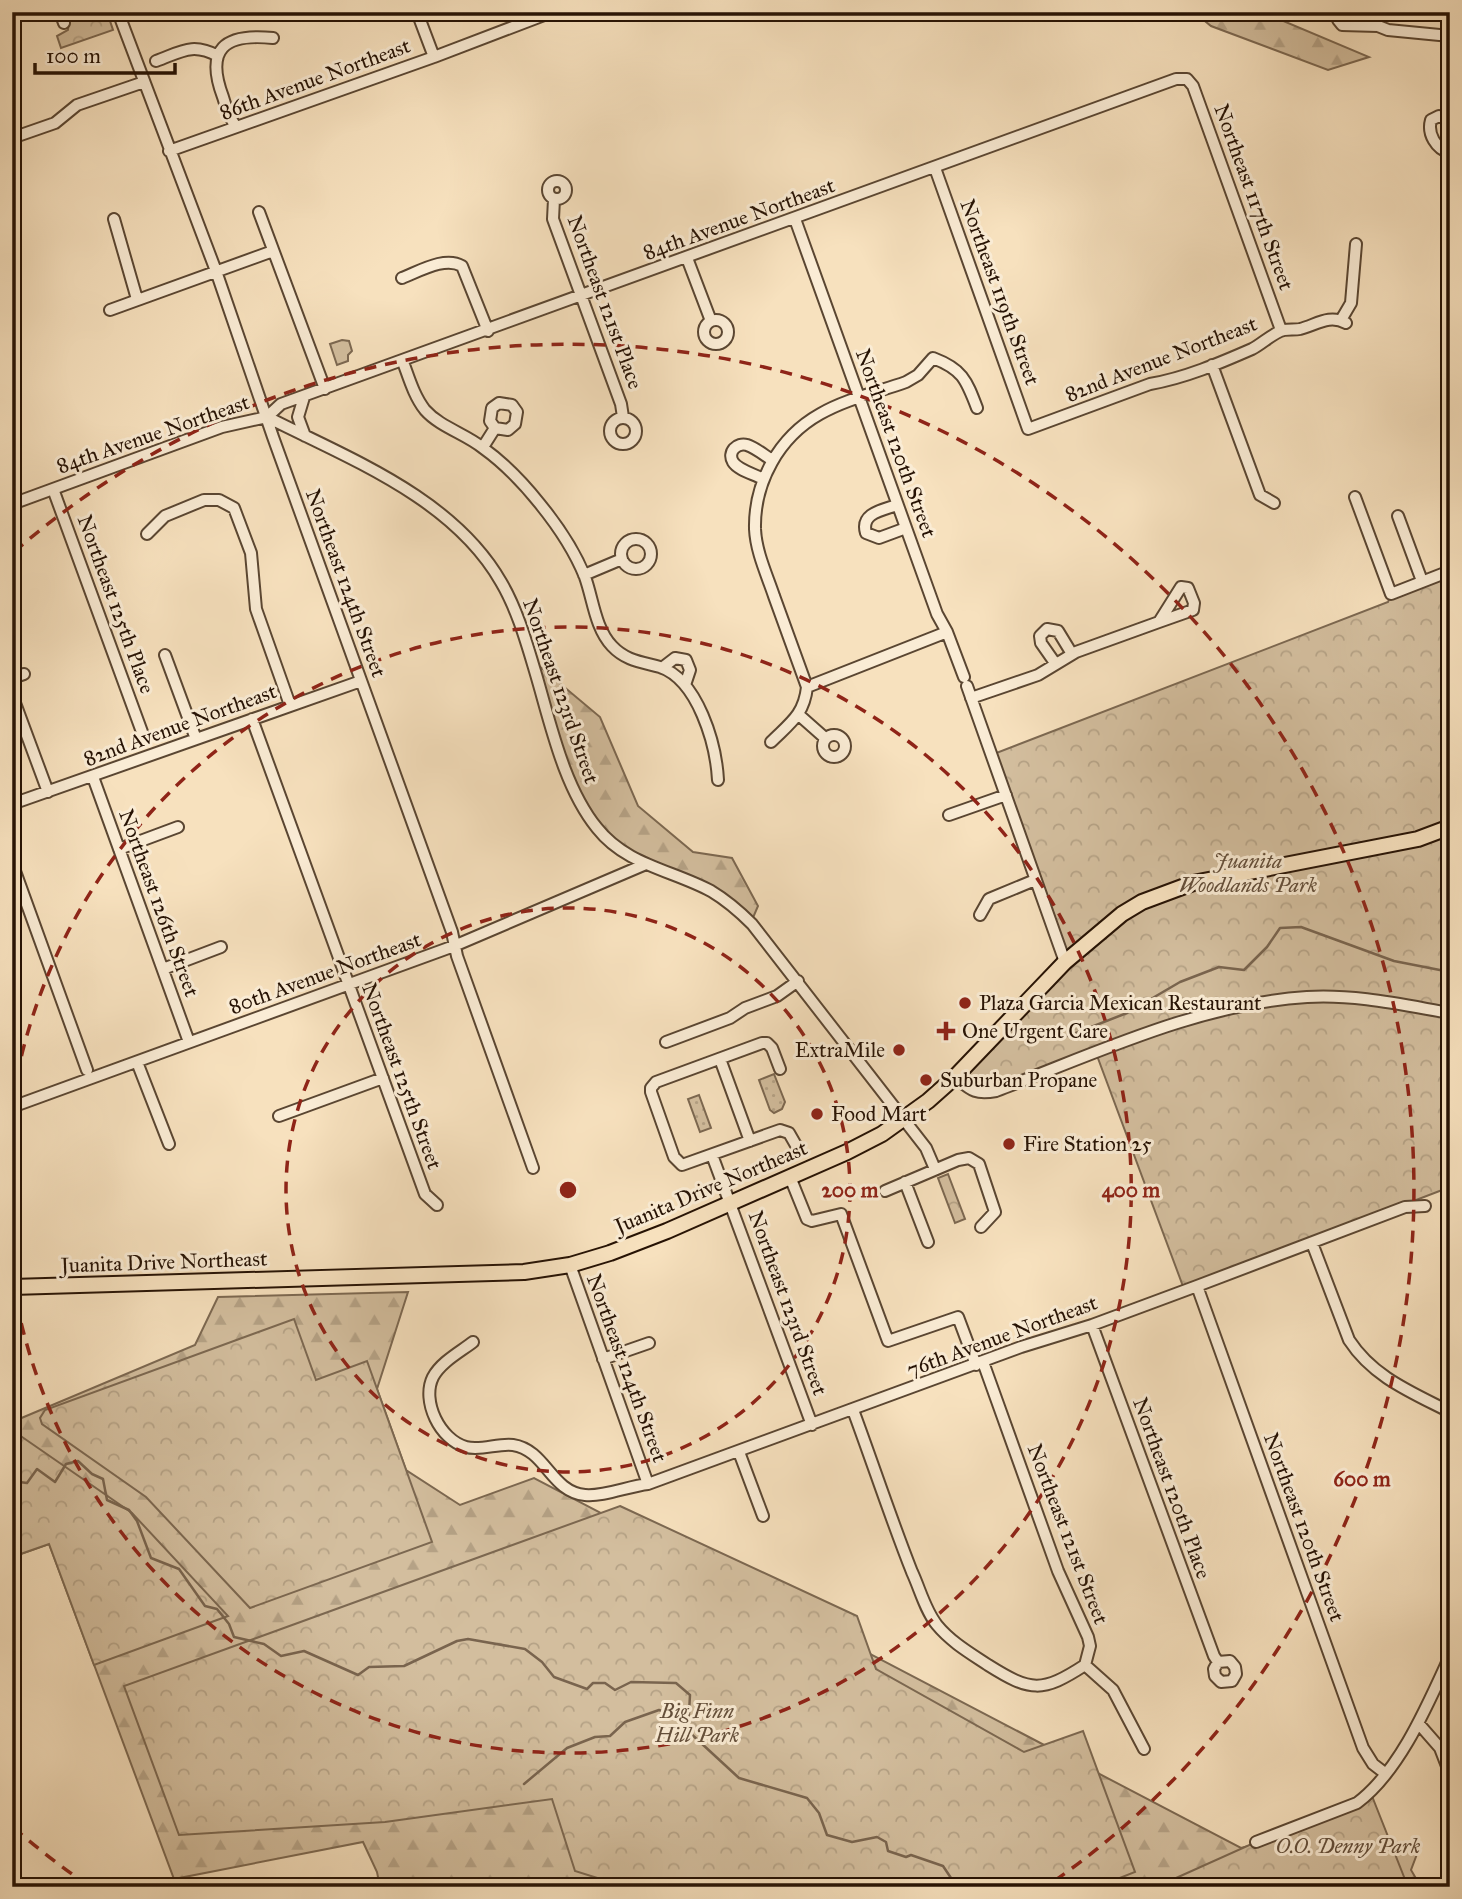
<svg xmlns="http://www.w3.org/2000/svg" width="1462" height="1899" font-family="'IM FELL Great Primer',serif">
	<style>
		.grass { fill: url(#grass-dots); stroke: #7c6851; stroke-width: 2 }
		.forest { fill: url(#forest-firs); stroke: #7c6851; stroke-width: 2 }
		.park { fill: url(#park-crowns); stroke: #7c6851; stroke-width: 2 }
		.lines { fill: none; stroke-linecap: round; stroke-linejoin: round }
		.stream { stroke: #79644e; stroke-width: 2.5 }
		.minor-casing { stroke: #5a4632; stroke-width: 14 }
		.major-casing { stroke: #261204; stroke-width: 18 }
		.minor { stroke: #faecd5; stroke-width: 10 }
		.major { stroke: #f7e1be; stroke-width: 14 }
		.ring { fill: none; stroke: #8f2418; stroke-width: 3.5; stroke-dasharray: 12 9 }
		.poi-dot { fill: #8f2418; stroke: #faecd5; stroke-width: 2.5 }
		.labels { text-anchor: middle; stroke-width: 6; stroke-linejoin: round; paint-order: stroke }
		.street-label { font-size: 21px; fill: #261204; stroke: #faecd5 }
		.park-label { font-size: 21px; font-style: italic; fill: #634e3a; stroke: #faecd5 }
		.poi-label { font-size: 21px; fill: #261204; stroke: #faecd5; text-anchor: start }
		.centre { fill: #8f2418; stroke: #faecd5; stroke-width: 3.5 }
		.ring-label { font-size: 21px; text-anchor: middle; font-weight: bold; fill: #8f2418; stroke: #faecd5; stroke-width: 6; stroke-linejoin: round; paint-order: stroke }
	</style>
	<defs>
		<pattern id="grass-dots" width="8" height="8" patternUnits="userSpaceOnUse" patternTransform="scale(1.75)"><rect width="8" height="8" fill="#d3be9e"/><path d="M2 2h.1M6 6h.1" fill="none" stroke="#b5a286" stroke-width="1.8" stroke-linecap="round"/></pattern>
		<pattern id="forest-firs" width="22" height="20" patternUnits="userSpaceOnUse" patternTransform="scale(1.75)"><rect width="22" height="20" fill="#d3be9e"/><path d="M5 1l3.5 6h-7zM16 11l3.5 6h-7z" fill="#b5a286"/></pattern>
		<pattern id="park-crowns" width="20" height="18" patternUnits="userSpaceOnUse" patternTransform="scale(1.75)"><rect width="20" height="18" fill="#d3be9e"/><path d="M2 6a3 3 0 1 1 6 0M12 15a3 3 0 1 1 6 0" fill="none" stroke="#b5a286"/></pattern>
	</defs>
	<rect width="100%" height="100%" fill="#f7e1be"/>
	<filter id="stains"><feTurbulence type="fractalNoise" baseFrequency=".00286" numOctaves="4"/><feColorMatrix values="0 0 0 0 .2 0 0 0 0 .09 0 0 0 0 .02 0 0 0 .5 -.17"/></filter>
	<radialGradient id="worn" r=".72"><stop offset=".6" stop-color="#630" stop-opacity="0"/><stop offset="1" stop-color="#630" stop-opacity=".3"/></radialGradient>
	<path class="grass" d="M774 1074 785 1102 782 1109 774 1113 770 1110 759 1080Z
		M699 1095 711 1128 700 1132 688 1099Z"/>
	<path class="forest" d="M1194 12H1262L1369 57 1328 70 1211 26Z
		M532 660 600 717 638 806 693 852 732 858 758 906 752 920 734 904 627 855 577 796Z
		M408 1292 377 1389 406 1470 460 1505 534 1478 1241 1848 1355 1818 1417 1854 1411 1870 1421 1887H585L567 1878 555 1881 561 1887H529L525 1885 522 1887H380L377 1872 363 1842 174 1879 49 1544 12 1557V1422L195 1345 218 1297Z"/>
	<path class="park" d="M84 12H107L113 30 61 48 57 36 68 30 69 17Z
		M342 340 349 341 352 351 348 355V361L337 365 330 344Z
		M1450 571V1187L1184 1289 1096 1053 983 1094 955 1077 1065 962 991 755 1388 602 1391 594Z
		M948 1174 965 1219 955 1223 938 1178Z
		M294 1319 316 1380 367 1361 432 1542 250 1608 146 1497 42 1424 40 1418 45 1410Z
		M12 1430 132 1513 228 1616 94 1665 49 1544 12 1557Z
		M620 1506 857 1616 876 1669 1024 1752 1083 1731 1135 1872 1097 1887H626L575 1871 552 1799 385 1822 179 1835 124 1686Z
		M1370 1791 1408 1887H1156Z"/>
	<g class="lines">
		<path class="stream" d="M1068 1036 1127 1013 1180 982 1219 967 1244 970 1267 947 1280 928 1301 927 1394 961 1450 972
			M12 1481 27 1483 37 1469 55 1482 66 1464 78 1461 92 1474 103 1479 107 1500 129 1510 137 1521 151 1558 179 1569 205 1606 217 1609 229 1624 234 1637 264 1644 281 1656 304 1651 358 1675 369 1667 404 1666 457 1641 468 1639 525 1649 542 1662 554 1677 587 1689 593 1683H605L615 1690 631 1682 676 1683 690 1695 688 1731 739 1778 807 1798 819 1813 827 1835 852 1842 877 1837 886 1842 888 1851 906 1857 911 1855 943 1866 957 1887
			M524 1784 567 1748 595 1737 610 1736 625 1722 659 1710 681 1718 686 1728"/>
		<g class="minor-casing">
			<path id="minor" d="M60 12 64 23
				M118 12 216 271 273 437 452 932 457 956 533 1168
				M417 12 434 57
				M1337 12 1338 20 1342 25 1378 26
				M1359 12 1378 26 1388 30 1450 36
				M156 61C181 52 192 42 218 56
				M1450 121 1439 116 1431 120C1427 134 1436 149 1450 153
				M236 127C230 118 226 108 223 97 205 49 224 33 273 38
				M12 138 55 123 77 105 144 82
				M169 151 434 57 552 12
				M935 168 1028 429 1150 384C1185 378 1220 363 1252 349 1262 344 1274 332 1284 330 1289 329 1295 330 1300 329 1316 325 1329 314 1346 323
				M548 190a9 9 0 1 1 18 0a9 9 0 1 1-18 0Z
				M554 199 553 219 621 404 623 417
				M259 212 325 389
				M114 219 137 299
				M795 219 937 614 947 632 964 677
				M687 258 711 321
				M402 278C420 271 445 256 462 266L488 331
				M110 310 273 251
				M1341 320 1351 303 1356 244
				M704 332a12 12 0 1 1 24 0a12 12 0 1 1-24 0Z
				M403 362C409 378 414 396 425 410 440 427 466 434 483 448 504 463 524 484 540 504 557 525 575 552 585 577 593 599 595 628 612 646 626 661 642 662 660 667 698 680 716 744 718 780
				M1212 365 1260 495 1274 503
				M304 397 298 417 305 436
				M267 417C350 459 453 498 501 582 517 609 526 641 535 671 550 721 563 786 597 828 626 865 672 870 711 891 726 900 740 912 752 924L926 1148 935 1169
				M610 431a13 13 0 1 1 26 0a13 13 0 1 1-26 0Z
				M483 447 495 428 508 430 515 424 517 412 512 405 499 403 492 408 490 421 495 428
				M763 479C754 474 738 470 733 462 727 452 737 442 747 445 756 448 764 455 772 460
				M53 489 142 732
				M1355 497 1391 594 1450 571
				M12 504 222 427 267 417 281 404 1176 79H1187L1193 86 1281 330
				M897 505C883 510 860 513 866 533L879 538 906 528
				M1398 516 1422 581
				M147 534 165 516 204 500H219L234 508 251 553 256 609 290 705
				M621 554a15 15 0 1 1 30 0a15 15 0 1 1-30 0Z
				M584 575 622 559
				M165 655 196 739
				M1055 663 1041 643 1040 636 1047 629 1058 631 1072 654
				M662 668 675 658 686 660 690 670 685 685
				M12 678 24 674
				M967 686 1065 962
				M807 687C796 657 785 626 774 596 767 575 756 552 755 529 754 482 779 437 820 414 846 399 878 392 906 382L918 375 933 358C962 369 966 379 977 408
				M12 695 48 792
				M971 698 1038 675 1076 652 1159 622 1181 587 1188 588 1194 603 1193 610 1159 622
				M799 715 825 738
				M252 719 425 1194 437 1205
				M823 746a11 11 0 1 1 22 0a11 11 0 1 1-22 0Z
				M771 742C790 723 804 715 807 687L947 632
				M93 777 189 1042
				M12 804 361 681
				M949 815 1006 795
				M119 849 178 827
				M12 863 87 1070
				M980 915 989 899 1035 880
				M163 969 221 947
				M666 1042 730 1018 745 1008 777 996 798 981
				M720 1059 750 1141
				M137 1062 169 1144
				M780 1069 772 1048 767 1043H762L656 1082 651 1088V1092L674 1157 682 1165 780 1130 789 1133 797 1147
				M955 1077C971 1090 975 1095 996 1091 1097 1053 1198 1004 1307 997 1355 994 1403 1005 1450 1013
				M12 1107 454 946 646 864
				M279 1116 383 1078
				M712 1155 812 1425
				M790 1177 807 1219 812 1221 841 1214 888 1341 958 1317 976 1365
				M905 1182 928 1242
				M12 1189 15 1186
				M885 1191 958 1160 969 1158 979 1164 995 1212 981 1227
				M1312 1243 1349 1340C1373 1377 1411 1392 1450 1412
				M570 1265 648 1484
				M1197 1286 1363 1748 1373 1764 1386 1774
				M1092 1325 1214 1656 1218 1662 1230 1661 1235 1667 1236 1674 1232 1681 1221 1682 1215 1676 1214 1669 1218 1662
				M473 1342C460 1352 441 1362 433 1377 421 1401 440 1440 466 1447 481 1451 498 1443 513 1445 546 1450 551 1492 585 1495 603 1497 629 1486 648 1484L1021 1347 1092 1325 1197 1286 1405 1207 1425 1206
				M603 1359 649 1343
				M853 1410C873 1464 891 1519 912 1572 920 1589 925 1610 937 1625 951 1642 970 1653 988 1665 1031 1692 1042 1693 1085 1665L1090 1646 1088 1637 1058 1571 983 1362
				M739 1452 763 1516
				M1085 1665 1113 1690 1144 1749
				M1419 1724 1440 1748 1450 1774
				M1256 1842 1357 1803C1400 1771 1428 1704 1450 1656"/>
		</g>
		<g class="major-casing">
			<path id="major" d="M12 1287 524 1272 570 1265 610 1253 667 1231 847 1152 882 1134 928 1101 955 1077 1065 962 1122 914 1142 902 1193 883 1418 839 1450 827"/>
		</g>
		<use href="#minor" class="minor"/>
		<use href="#major" class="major"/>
	</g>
	<g class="ring">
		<circle cx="568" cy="1190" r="282"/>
		<path d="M13 1097A563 563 0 1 1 13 1283"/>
		<path d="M89 1886A845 845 0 0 1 14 1828M14 552A845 845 0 1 1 1047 1886"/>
	</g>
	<g class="poi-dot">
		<circle cx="965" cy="1003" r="7"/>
		<path d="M942.5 1020.5h7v7h7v7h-7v7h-7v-7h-7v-7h7z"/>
		<circle cx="899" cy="1050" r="7"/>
		<circle cx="926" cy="1080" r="7"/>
		<circle cx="817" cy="1114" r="7"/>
		<circle cx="1009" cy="1144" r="7"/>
	</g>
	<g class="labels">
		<g class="street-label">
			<text transform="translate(315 79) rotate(-20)" y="7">86th Avenue Northeast</text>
			<text transform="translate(1254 197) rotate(70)" y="7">Northeast 117th Street</text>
			<text transform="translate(739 219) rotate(-20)" y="7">84th Avenue Northeast</text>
			<text transform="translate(1000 292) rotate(70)" y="7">Northeast 119th Street</text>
			<text transform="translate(605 302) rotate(70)" y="7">Northeast 121st Place</text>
			<text transform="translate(1161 359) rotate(-21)" y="7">82nd Avenue Northeast</text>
			<text transform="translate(153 434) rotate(-19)" y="7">84th Avenue Northeast</text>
			<text transform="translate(896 443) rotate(70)" y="7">Northeast 120th Street</text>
			<text transform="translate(346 583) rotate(70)" y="7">Northeast 124th Street</text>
			<text transform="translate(116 604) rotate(70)" y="7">Northeast 125th Place</text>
			<text transform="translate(561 691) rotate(71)" y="7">Northeast 123rd Street</text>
			<text transform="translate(180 725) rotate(-20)" y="7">82nd Avenue Northeast</text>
			<text transform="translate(159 903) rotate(70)" y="7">Northeast 126th Street</text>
			<text transform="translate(325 973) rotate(-20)" y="7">80th Avenue Northeast</text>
			<text transform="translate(402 1076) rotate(70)" y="7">Northeast 125th Street</text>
			<text transform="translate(711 1187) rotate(-23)" y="7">Juanita Drive Northeast</text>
			<text transform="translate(164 1262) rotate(-2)" y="7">Juanita Drive Northeast</text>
			<text transform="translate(788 1303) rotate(70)" y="7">Northeast 123rd Street</text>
			<text transform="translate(1002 1336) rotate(-20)" y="7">76th Avenue Northeast</text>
			<text transform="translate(627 1368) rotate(70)" y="7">Northeast 124th Street</text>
			<text transform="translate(1172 1488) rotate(70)" y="7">Northeast 120th Place</text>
			<text transform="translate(1304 1527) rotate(70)" y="7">Northeast 120th Street</text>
			<text transform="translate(1068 1534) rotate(69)" y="7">Northeast 121st Street</text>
		</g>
		<g class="park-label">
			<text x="1248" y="868">Juanita<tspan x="1248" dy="24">Woodlands Park</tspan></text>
			<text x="697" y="1718">Big Finn<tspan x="697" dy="24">Hill Park</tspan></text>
			<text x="1348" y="1853">O.O. Denny Park</text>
		</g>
		<g class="poi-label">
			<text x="979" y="1010">Plaza Garcia Mexican Restaurant</text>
			<text x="962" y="1038">One Urgent Care</text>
			<text x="885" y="1057" text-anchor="end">ExtraMile</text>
			<text x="940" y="1087">Suburban Propane</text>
			<text x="831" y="1121">Food Mart</text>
			<text x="1023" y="1151">Fire Station 25</text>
		</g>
	</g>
	<circle cx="568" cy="1190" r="10" class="centre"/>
	<g class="ring-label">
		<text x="850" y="1197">200 m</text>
		<text x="1131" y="1197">400 m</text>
		<text x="1362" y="1486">600 m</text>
	</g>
	<rect width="1462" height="1899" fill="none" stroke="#f7e1be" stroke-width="42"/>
	<rect x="14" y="14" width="1434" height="1871" fill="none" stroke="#261204" stroke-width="3.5"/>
	<rect x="21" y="21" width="1420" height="1857" fill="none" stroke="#261204" stroke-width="2"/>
	<path d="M35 63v10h140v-10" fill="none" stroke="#261204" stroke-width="3.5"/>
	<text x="46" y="63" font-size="21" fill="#261204" stroke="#faecd5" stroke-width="5" paint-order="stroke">100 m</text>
	<rect width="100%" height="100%" filter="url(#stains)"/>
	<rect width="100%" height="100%" fill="url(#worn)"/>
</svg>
